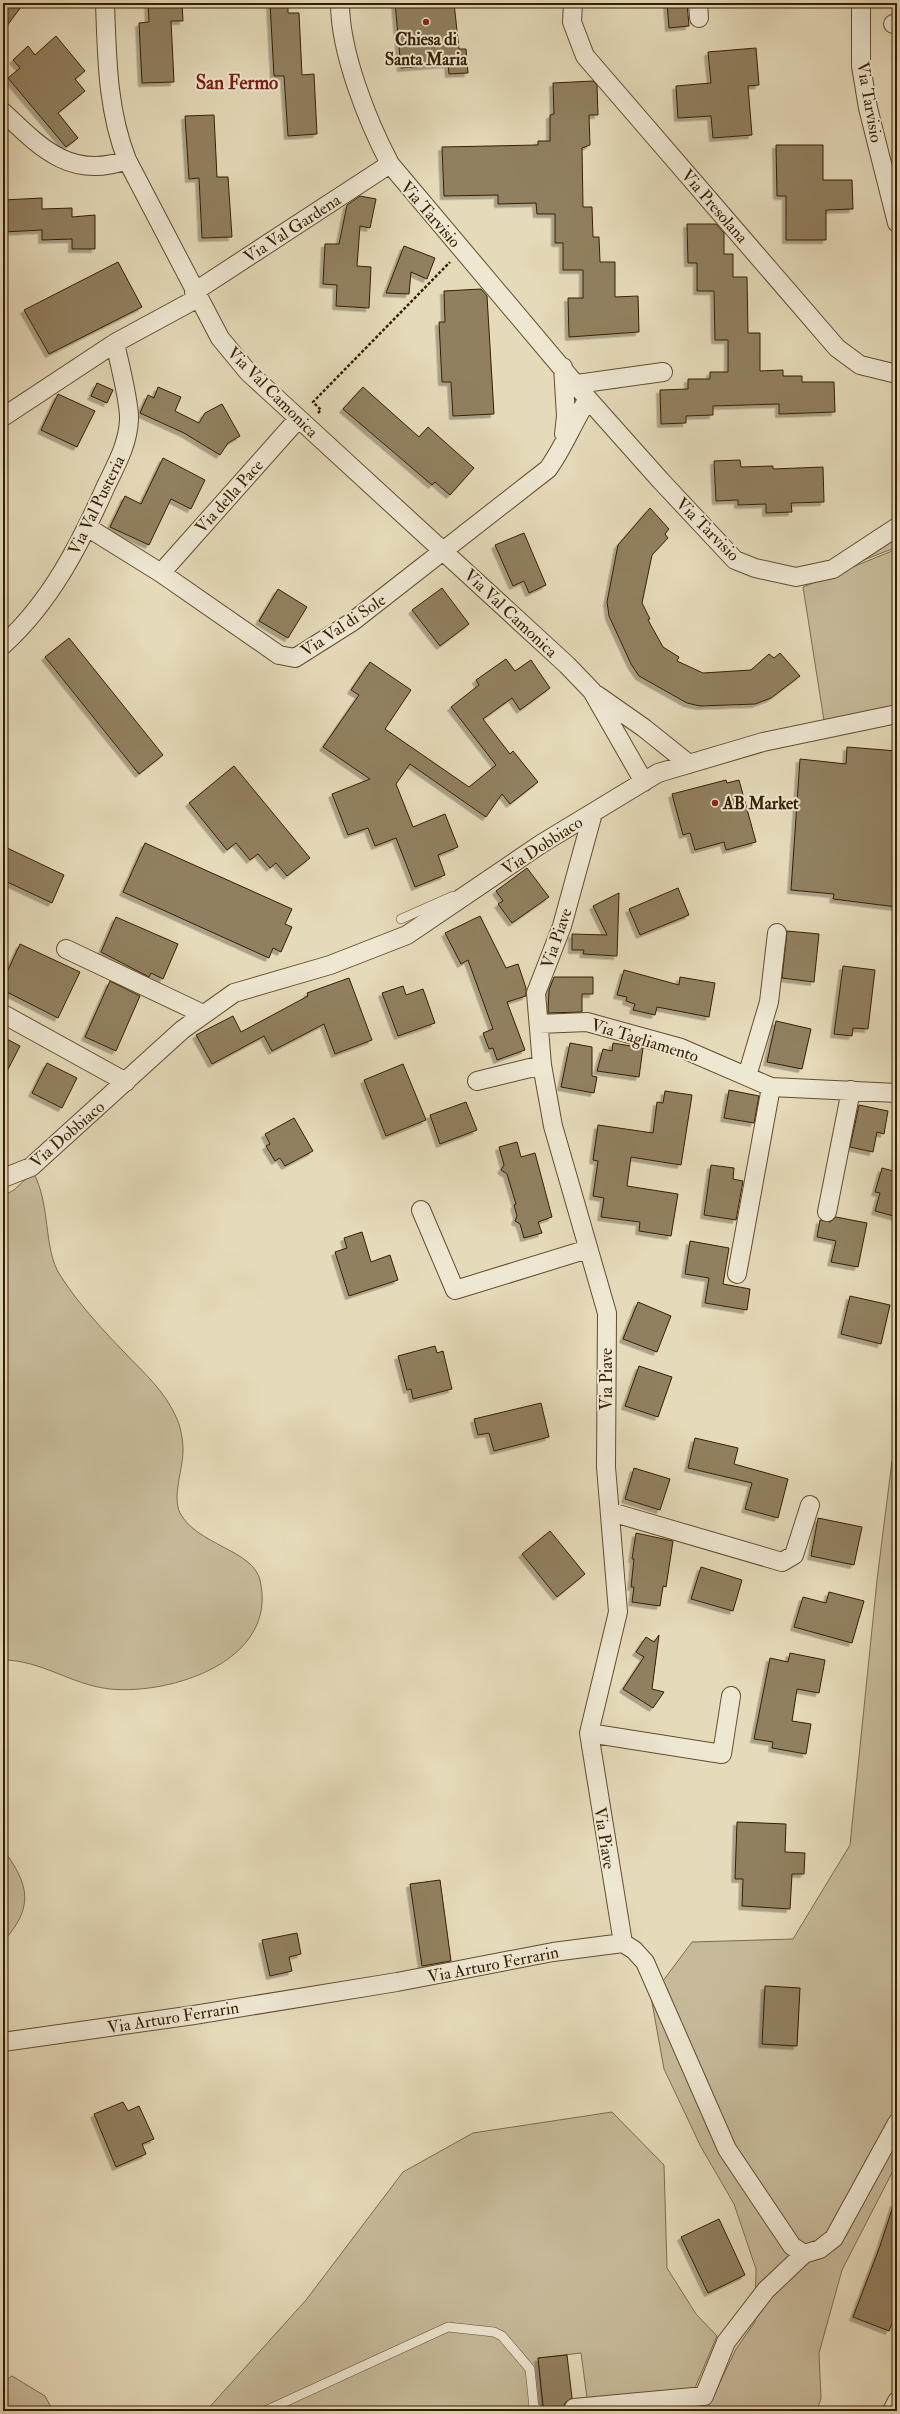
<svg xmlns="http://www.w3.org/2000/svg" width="900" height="2414" font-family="'IM FELL Double Pica',serif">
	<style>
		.green { fill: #c7ba9a; stroke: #7e6c4d }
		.building { fill: #918060; stroke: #361e00; filter: url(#shadow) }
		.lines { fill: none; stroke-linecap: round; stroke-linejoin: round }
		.lane-casing { stroke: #624d2e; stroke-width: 10 }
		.street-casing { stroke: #624d2e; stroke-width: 20 }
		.path { stroke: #361e00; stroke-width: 2.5; stroke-dasharray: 3 2; stroke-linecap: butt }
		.lane { stroke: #eee7d2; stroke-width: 9 }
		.street { stroke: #eee7d2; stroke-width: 18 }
		.poi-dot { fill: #8f2418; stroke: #eee7d2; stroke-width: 1.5 }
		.labels { text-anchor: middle; stroke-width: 4; stroke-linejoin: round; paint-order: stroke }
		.poi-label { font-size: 17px; font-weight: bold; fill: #361e00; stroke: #eee7d2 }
		.street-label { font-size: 17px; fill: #361e00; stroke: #eee7d2 }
		.quarter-label { font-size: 19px; font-weight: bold; fill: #7a1f14; stroke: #eee7d2 }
	</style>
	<defs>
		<filter id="shadow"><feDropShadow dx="-3.5" dy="3.5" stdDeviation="0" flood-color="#0004"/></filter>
	</defs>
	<rect width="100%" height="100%" fill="#e5dab9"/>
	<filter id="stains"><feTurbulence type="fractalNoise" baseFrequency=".005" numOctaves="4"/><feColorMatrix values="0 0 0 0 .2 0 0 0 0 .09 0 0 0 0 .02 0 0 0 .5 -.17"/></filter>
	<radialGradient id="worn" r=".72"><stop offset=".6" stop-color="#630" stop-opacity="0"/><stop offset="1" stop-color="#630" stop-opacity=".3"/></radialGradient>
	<path class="green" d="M897 535V547L851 565Z
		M897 549V713L825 727 803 587Z
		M33 1172C51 1204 43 1249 60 1275 77 1302 101 1328 123 1351 144 1373 165 1391 177 1419 181 1428 183 1441 183 1451 183 1469 172 1496 180 1513 197 1545 253 1550 260 1580 279 1661 171 1695 110 1689 72 1685 41 1660 3 1660V1196L14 1190Z
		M897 1454V2163L842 2270 819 2353 821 2398 817 2411H708L709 2405 736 2349 755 2322 756 2269 734 2204 701 2147 664 2069 651 1997 692 1942 793 1939 850 1845 877 1580 892 1461Z
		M3 1849C30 1886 34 1907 3 1942Z
		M612 2112 664 2165 667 2268 696 2314 717 2336 695 2388 587 2398 581 2353 538 2358 543 2411H206L306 2300 403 2172 473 2133Z
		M12 2376 45 2396 53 2411H3V2382Z"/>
	<path class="building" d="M3 3H24L3 31Z
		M148 3H182L183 21H171L174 82 142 83 139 23 149 22Z
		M270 3H288V13H299L302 75 314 74 317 134 288 136 284 76H274Z
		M395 3H454L459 49H466L468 73 449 74 448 64 401 68Z
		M667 3H687L689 26 669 28Z
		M56 36 85 71 75 79 85 91 58 113 78 138 66 147 8 78 20 68 13 60 28 46 35 55Z
		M756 48 759 85 748 86 752 135 713 138 711 116 678 118 676 86 711 83 708 52Z
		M593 81 597 85 598 115H589L590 145 582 148 583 207H592L593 237H599L600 262H615V297L638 296 639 332 569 337 568 298H583V270H563V243H555V214H537L536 203 498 204V195L444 196 442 147 538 145V141H550V115L554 114 553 83Z
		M214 115 217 177H228L232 237 202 238 199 178 189 179 185 116Z
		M776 145H823V180H852L853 209 826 210V240H786V196H777Z
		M360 196 376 199 370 228 360 226 357 266 371 267 369 308 336 306 337 285 323 284 325 244H339L347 205Z
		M42 198V209L72 208V217L95 215V249H72V239L42 240V230L3 232V200Z
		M687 224H716L724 233V254H733V277H747L748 333H760V371L783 370V376H802V382H834L835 412 779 414V404L713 406V415L686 416V423L661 424 660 390 688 389V379H710V372H728V340H715L714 291H697V263H688Z
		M404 246 435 258 427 279 411 272 409 294 386 293Z
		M118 262 142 307 49 354 24 310Z
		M481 289 487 296 494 414 453 416 451 382H442L439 322H445L444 291Z
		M97 383 113 390 107 403 91 396Z
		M158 387 181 397 175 411 199 423 205 413 222 404 240 436 228 443 220 455 184 433 140 413 148 395 154 398Z
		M363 387 419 437 428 427 474 468 450 495 435 482 432 485 343 409Z
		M58 394 95 411 77 447 41 430Z
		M163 458 205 480 191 509 171 499 149 545 110 527 125 496 141 504Z
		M740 460 741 467 773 466V469L823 467 824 502 791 503 792 512 766 513V504L738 505V500L716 501 714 461Z
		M650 508 669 529 665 534 668 538 652 555 642 603 650 619 648 620 663 647 679 657 677 661 703 673 751 670 769 654 774 658 780 653 800 676 771 698 755 704 700 706 687 703 639 676 631 664 609 616 607 602 618 545Z
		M524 533 546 585 529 593 524 581 513 586 495 545Z
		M442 588 469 624 440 646 412 610Z
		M278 589 307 607 288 638 259 621Z
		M69 638 163 755 139 774 45 657Z
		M506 659 515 671 531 660 550 688 520 710 512 698 483 719 510 754 513 751 538 782 510 804 502 794 486 817 410 764 396 784 413 827 445 814 458 847 438 855 445 875 415 887 396 838 375 846 368 828 348 835 332 794 370 779 323 747 359 695 351 690 370 662 411 690 385 729 469 787 496 765 451 707 479 685 476 680Z
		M847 747 897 751V907L833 899 834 894 791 890 800 759 846 764Z
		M234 766 310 858 287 876 276 863 270 868 258 854 250 860 236 843 227 850 189 803Z
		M726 780 727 783 739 780 756 842 726 850 724 842 695 850 690 833 683 835 672 794Z
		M145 843 292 909 285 924 292 927 281 952 273 948 269 958 123 892Z
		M3 846 64 875 52 903 3 880Z
		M527 868 549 897 512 923 498 904 503 901 496 891Z
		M678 888 689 915 640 935 629 909Z
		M619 893 617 956 583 954 584 950H572V934L607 935 593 906Z
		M480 916 506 968 518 964 526 988V996L507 1002 525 1050 497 1060 493 1048 489 1049 483 1033 493 1029 468 960 461 964 445 933Z
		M116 917 178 944 163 979 151 973 149 977 101 952Z
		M787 931 819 934 814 982 782 978Z
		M20 944 80 972 58 1018 3 990V981Z
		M843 966 875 970 868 1029 853 1028 852 1036 834 1034Z
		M624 970 679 985 680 977 715 983 709 1017 657 1007 655 1015 633 1010 635 1004 626 1001 627 997 617 995Z
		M554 977H593V994H582V1012L548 1013 549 990Z
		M349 978 372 1040 335 1054 324 1024 272 1051 264 1036 212 1064 196 1035 233 1016 241 1032 308 996 307 993Z
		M110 981 140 996 116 1051 85 1037Z
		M403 986 406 995 423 989 435 1023 398 1036 382 993Z
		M776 1021 811 1029 802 1069 767 1062Z
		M3 1037 20 1046 3 1079Z
		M570 1043 592 1047V1076L597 1077 594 1093 561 1087Z
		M613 1043 643 1048 639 1077 597 1071 603 1049 612 1051Z
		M47 1063 77 1078 62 1108 32 1093Z
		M403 1064 426 1120 386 1136 364 1080Z
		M729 1090 759 1096 754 1123 724 1118Z
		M665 1091 692 1095 681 1165 631 1157 627 1186 678 1194 671 1236 639 1231 640 1222 601 1217 604 1198 593 1196 598 1161 593 1160 598 1125 653 1133 657 1102 663 1103Z
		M466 1102 477 1130 440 1144 430 1115Z
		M859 1105 888 1111 884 1134 877 1132 873 1152 850 1147Z
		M294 1118 313 1151 285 1166 280 1158 275 1161 266 1146 270 1144 265 1134Z
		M517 1142 521 1157 535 1153 552 1217 538 1222 542 1233 524 1238 520 1224 515 1221 517 1216 514 1205 516 1204 507 1174 501 1170 504 1165 499 1147Z
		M711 1165 734 1168 733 1179 743 1181 736 1220 704 1215Z
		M882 1168 897 1172V1217L875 1211 880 1193 875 1192Z
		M836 1217 867 1223 858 1267 831 1262 836 1241 817 1237 820 1220 830 1222Z
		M362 1232 371 1262 390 1255 398 1280 349 1296 335 1252 347 1248 344 1238Z
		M690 1241 729 1248 723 1284 750 1289 747 1310 705 1303 709 1278 685 1274Z
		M850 1296 890 1305 881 1344 841 1334Z
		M638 1302 671 1316 657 1352 623 1339Z
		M435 1346 437 1353 443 1351 452 1389 413 1399 411 1389 407 1390 398 1356Z
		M639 1366 672 1377 658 1417 625 1406Z
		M541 1403 549 1437 494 1451 489 1433 478 1435 474 1419Z
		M695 1438 738 1448 734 1464 788 1479 778 1518 745 1509 752 1483 688 1468Z
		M634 1468 670 1479 660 1510 625 1499Z
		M818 1518 862 1527 854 1565 811 1556Z
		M550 1531 585 1574 557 1597 522 1554Z
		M636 1533 673 1541 666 1587 663 1586 660 1606 632 1602 634 1587H631L634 1559H632Z
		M701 1567 742 1580 733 1611 691 1599Z
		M829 1592 864 1601 852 1643 794 1627 803 1597 826 1603Z
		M659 1635 652 1689 664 1692 653 1708 623 1689 644 1657 636 1652 646 1637 654 1642Z
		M790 1653 825 1660 819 1693 797 1689 792 1721 811 1724 806 1754 772 1748 773 1742 754 1739 770 1658 788 1662Z
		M737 1822 786 1824 785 1852 805 1853 804 1874H792L790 1909 742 1906 743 1879H735Z
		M440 1880 451 1961 422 1966 410 1884Z
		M297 1933 301 1954 289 1957 292 1971 270 1976 262 1940Z
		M765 1986 800 1988 797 2046 762 2044Z
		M123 2102 128 2111 139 2106 154 2139 142 2144 146 2154 116 2167 94 2114Z
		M894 2203 897 2204V2311L889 2331 853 2317 880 2246Z
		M719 2219 745 2275 708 2293 681 2237Z
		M567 2355 572 2398 565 2403 564 2411H548L543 2405 538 2358Z"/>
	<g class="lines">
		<g class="lane-casing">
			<path id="lane" d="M401 919 453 896
				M265 2411 448 2327 494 2332 502 2336 530 2369 534 2408 542 2411"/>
		</g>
		<g class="street-casing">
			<path id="street" d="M105 3C107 57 107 109 127 160L220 338 248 372 567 665 592 691 644 782
				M340 3C340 52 367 120 390 164L588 399 661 481 735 560 755 568 796 577 833 569 897 527
				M573 3 572 22 585 56 837 348 860 365 897 374
				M698 3 699 18
				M861 3V66L868 108 897 223
				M893 24H897
				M3 112C41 148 71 180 127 160
				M194 292 390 164
				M563 367 566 416 564 434
				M577 384 663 372
				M3 417 115 343 198 298
				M87 527 161 573 279 655 295 658 352 622 548 469C564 447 573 422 588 399
				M161 573 298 419
				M3 645C51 602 80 544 106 486 116 465 128 444 129 420 130 403 119 362 115 343
				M597 695 644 728 689 764
				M593 813 562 926 536 993 542 1065 553 1126 607 1313 606 1467 618 1612 589 1733 623 1943
				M66 949 203 1014
				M3 1014 126 1082
				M539 1024 587 1022 681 1048 771 1087 897 1093
				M747 1076 769 1002 777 933
				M477 1081 542 1065
				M3 1178 31 1167 182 1030 234 993 330 965 407 935 541 844 658 773 763 742 897 714
				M421 1210 455 1290 588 1249
				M827 1212 851 1090
				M737 1274 771 1087
				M611 1512 782 1562 794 1555 810 1505
				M589 1733 722 1754 731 1696
				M3 2042 194 2015 397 1982 553 1952 623 1943 634 1950 645 1962 727 2149 792 2246 804 2254 820 2249 834 2238 897 2123
				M574 2408 704 2396 726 2342 766 2290 804 2254
				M892 2411 897 2401"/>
		</g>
		<path class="path" d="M318 413 321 410 313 402 450 262"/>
		<use href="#lane" class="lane"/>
		<use href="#street" class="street"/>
	</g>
	<g class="poi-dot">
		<circle cx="426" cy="22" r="4"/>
		<circle cx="715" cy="803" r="4"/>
	</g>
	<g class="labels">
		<g class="poi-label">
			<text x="426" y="45">Chiesa di<tspan x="426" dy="20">Santa Maria</tspan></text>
			<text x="723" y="809" text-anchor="start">AB Market</text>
		</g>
		<g class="street-label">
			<text transform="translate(870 102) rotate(80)" y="6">Via Tarvisio</text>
			<text transform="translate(715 206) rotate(49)" y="6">Via Presolana</text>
			<text transform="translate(431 214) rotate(49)" y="6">Via Tarvisio</text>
			<text transform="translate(292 228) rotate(-33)" y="6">Via Val Gardena</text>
			<text transform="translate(273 392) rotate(45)" y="6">Via Val Camonica</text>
			<text transform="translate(229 496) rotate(-48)" y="6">Via della Pace</text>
			<text transform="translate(96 505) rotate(-64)" y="6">Via Val Pusteria</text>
			<text transform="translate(708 529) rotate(45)" y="6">Via Tarvisio</text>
			<text transform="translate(511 613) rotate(43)" y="6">Via Val Camonica</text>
			<text transform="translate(343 625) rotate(-34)" y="6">Via Val di Sole</text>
			<text transform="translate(542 845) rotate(-33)" y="6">Via Dobbiaco</text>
			<text transform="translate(556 938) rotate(-71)" y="6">Via Piave</text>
			<text transform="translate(645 1040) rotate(17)" y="6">Via Tagliamento</text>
			<text transform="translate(67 1134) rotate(-41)" y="6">Via Dobbiaco</text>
			<text transform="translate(606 1379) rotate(-90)" y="6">Via Piave</text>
			<text transform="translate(605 1838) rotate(81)" y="6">Via Piave</text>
			<text transform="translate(493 1964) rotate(-11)" y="6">Via Arturo Ferrarin</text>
			<text transform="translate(173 2017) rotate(-9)" y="6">Via Arturo Ferrarin</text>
		</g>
		<g class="quarter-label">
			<text x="237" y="89">San Fermo</text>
		</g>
	</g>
	<rect width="900" height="2414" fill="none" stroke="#e5dab9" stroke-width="16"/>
	<rect x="4" y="4" width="892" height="2406" fill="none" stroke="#361e00" stroke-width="2"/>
	<rect x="8" y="8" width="884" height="2398" fill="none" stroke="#361e00"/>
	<rect width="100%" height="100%" filter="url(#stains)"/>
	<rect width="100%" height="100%" fill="url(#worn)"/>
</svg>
